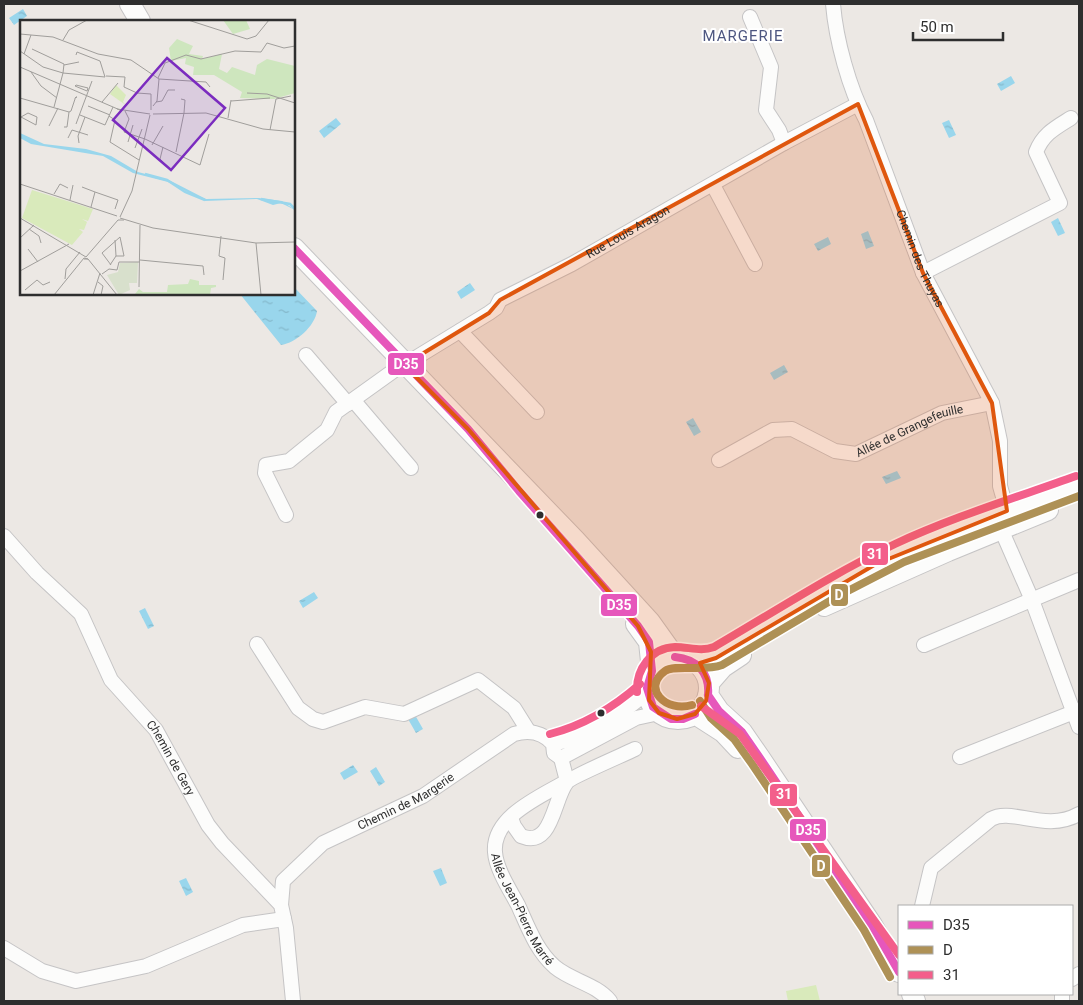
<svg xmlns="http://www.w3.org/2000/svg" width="1083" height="1005" font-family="Roboto,sans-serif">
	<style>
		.pitch { fill: #d9eabb }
		.water { fill: url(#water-ripples) }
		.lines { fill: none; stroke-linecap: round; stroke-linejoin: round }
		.street-casing { stroke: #c5c4c5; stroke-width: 16 }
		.secondary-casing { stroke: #c5c4c5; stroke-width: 22 }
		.street { stroke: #fcfcfb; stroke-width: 14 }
		.secondary { stroke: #fcfcfb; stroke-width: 20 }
		.bus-1-casing { stroke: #fff; stroke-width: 11 }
		.bus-2-casing { stroke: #fff; stroke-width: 11 }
		.bus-3-casing { stroke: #fff; stroke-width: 11 }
		.bus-1 { stroke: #e657bb; stroke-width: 8 }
		.bus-2 { stroke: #ae9156; stroke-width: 8 }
		.bus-3 { stroke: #f35f8b; stroke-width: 8 }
		.marked { fill: #df570e; fill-opacity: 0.2; stroke: #df570e; stroke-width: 4; stroke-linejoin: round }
		.bus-dot { fill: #2e2e2e; stroke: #fff; stroke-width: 2 }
		.labels { text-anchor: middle; stroke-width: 4; stroke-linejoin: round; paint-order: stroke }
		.street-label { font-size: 12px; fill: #2e2e2e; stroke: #fff }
		.quarter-label { font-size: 15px; letter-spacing: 1px; fill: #4d5680; stroke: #fff }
		.inset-river { fill: none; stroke: #99d6ec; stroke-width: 2.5 }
		.inset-road { fill: none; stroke: #a09e9b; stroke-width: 1 }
		.view { fill: #7b2cbf; fill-opacity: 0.15; stroke: #7b2cbf; stroke-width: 2.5 }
		.inset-edge { fill: none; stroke: #2e2e2e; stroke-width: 2.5 }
		.line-badge { stroke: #fff; stroke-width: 2 }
		.badge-label { font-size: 14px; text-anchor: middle; font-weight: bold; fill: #fff }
	</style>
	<defs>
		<pattern id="water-ripples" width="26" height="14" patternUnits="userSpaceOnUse" patternTransform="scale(1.25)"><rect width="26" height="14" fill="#99d6ec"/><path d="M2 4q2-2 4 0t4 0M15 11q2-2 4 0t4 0" fill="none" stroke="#84b8cb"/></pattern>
	</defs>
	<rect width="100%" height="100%" fill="#ece8e4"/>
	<path class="pitch" d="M816 985 820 1001H788L786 991Z"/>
	<path class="water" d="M23 9 27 16 14 25 9 18Z
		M1011 76 1015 83 1001 91 997 84Z
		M336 118 341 124 324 138 319 131Z
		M949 120 956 135 949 138 942 123Z
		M1058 218 1065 233 1058 236 1051 222Z
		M868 231 874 246 866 249 861 234Z
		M828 237 831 244 818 251 814 244Z
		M470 283 475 290 461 299 457 292Z
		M294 287 317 311C315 326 296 343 281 345L240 294H294Z
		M784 365 788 372 774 380 770 373Z
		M693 418 701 432 694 436 686 422Z
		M897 471 901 478 886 484 882 477Z
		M314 592 318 598 303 608 299 601Z
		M145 608 154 626 148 629 139 611Z
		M415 715 423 729 416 733 408 719Z
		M353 765 358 772 344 780 340 773Z
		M376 767 385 782 379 786 370 771Z
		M441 868 447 883 440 886 433 871Z
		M186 878 193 892 186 896 179 881Z"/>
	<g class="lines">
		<g class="street-casing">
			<g id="street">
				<path id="s1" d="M833 4C836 40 849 88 866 120L923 273 992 403 1000 441V486L1009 518 1007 520"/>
				<path d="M750 17 771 67 766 110 779 130 784 143"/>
				<path d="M713 185 755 264"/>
				<path d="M923 273 1060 203 1036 152C1043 134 1055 128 1071 118"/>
				<path d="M460 331 537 412"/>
				<path d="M306 355 348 404"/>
				<path id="s2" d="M404 365 489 313 496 308 500 300 572 264 784 143 858 104"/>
				<path d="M354 401 411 468"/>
				<path id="s3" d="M719 460 773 430 792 429 835 451 856 454 942 413 992 403"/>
				<path d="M286 515 265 473 266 465 289 461 327 430 336 412 403 364"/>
				<path d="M1001 529 1032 600 1079 727"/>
				<path id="s4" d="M4 536 37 573 81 614 111 680 156 730 208 825 222 843 281 905 286 928 293 1001"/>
				<path d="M257 644 298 708 313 719 323 722 365 707 404 714 478 680 514 708 529 732"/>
				<path d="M924 645 1079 580"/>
				<path d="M553 744C590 736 620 716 647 692"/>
				<path d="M960 757 1079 710"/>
				<path id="s5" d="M561 758 567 781C542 796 492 816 495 852 496 869 510 890 518 905 528 927 536 950 555 967 572 981 596 984 610 1001"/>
				<path d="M561 758 636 718 659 713"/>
				<path d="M511 818 514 826 521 836C553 849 553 799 567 782 571 777 625 754 635 749"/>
				<path id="s6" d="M281 905 283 881 323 843 423 796 514 734C528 730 543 732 553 744L554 753 561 758"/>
				<path d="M922 906 931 868 991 819C1012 807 1045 833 1079 814"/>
				<path d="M4 948 42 971 76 981 146 966 243 925 284 919"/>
				<path d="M1072 979 1079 974"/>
				<path d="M1062 1001V994"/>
			</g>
		</g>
		<g class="secondary-casing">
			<path id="secondary" d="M130 4 140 21
				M294 248 576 541 650 622 675 657
				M824 606 948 551 1048 510
				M636 624 649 642 652 671
				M647 688a31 31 0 1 1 62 0a31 31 0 1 1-62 0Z
				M694 661C725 660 755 634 781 618 875 558 976 525 1079 485
				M709 683 723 667 741 655
				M708 695 719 711 742 732 760 758 872 925 899 972
				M695 714 723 732 738 748
				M912 994 915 1001"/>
		</g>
		<use href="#street" class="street"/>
		<use href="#secondary" class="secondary"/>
		<g class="bus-1-casing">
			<path id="bus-1" d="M294 248 468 429 519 491 638 626 649 642 652 671 647 688 653 707 671 719H683L695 714
				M675 657C697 659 710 673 708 695
				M708 695 719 711 742 732 760 758 872 925 899 972"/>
		</g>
		<g class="bus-2-casing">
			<path id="bus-2" d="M700 701 711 718 734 739 752 764 864 930 890 977
				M692 705C666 713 641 688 665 671 675 664 704 672 722 665L840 595 904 562 1079 496"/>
		</g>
		<g class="bus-3-casing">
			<path id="bus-3" d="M637 692C636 669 651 648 675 647 689 647 701 652 714 647 774 612 832 574 895 544 953 517 1015 498 1076 476
				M701 706 740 734 899 955
				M550 734C585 725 613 708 640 684"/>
		</g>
		<use href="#bus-1" class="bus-1"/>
		<use href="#bus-2" class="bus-2"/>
		<use href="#bus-3" class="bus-3"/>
	</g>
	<path class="marked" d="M858 104 923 273 992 403 1007 511 876 564 716 658 700 663 709 683 706 701 695 714 677 719 659 713 649 700 651 652 638 626 468 429 404 365 489 313 500 300Z"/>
	<g class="bus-dot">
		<circle cx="540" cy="515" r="4.5"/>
		<circle cx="601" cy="713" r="4.5"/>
	</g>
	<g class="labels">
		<g class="street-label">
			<text dy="4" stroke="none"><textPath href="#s2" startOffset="262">Rue Louis Aragon</textPath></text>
			<text dy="4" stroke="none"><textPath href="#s1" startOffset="270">Chemin des Thuyas</textPath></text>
			<text dy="4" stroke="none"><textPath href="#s3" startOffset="209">Allée de Grangefeuille</textPath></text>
			<text dy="4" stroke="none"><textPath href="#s4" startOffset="281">Chemin de Gery</textPath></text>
			<text dy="4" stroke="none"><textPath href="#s6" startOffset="172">Chemin de Margerie</textPath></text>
			<text dy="4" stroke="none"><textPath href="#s5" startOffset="194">Allée Jean-Pierre Marré</textPath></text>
		</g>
		<g class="quarter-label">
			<text x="743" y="41">MARGERIE</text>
		</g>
	</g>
	<g transform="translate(20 20)">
		<rect width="275" height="275" fill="#ece8e4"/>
		<path d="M203 0H226L230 9 213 14ZM157 19 173 26 169 34 183 36 182 39 202 34 199 49 207 53 212 47 235 55 237 45 247 39 275 46V73L254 79 220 78 222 72 194 55H173L174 47 165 44 166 38 151 41 149 28ZM170 259 179 261V265H196V267L191 268 190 275 115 274 119 269 123 272H147L148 265 168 264Z" fill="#cee6be"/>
		<path d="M118 242 117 263H109L110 270 99 275 87 255 98 252 100 243Z" fill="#d8e0cc"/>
		<path d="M96 65 106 75 103 82 107 86 90 74ZM12 170 73 189 68 201 62 199 67 202 64 210 59 209 63 212 52 225 2 198Z" fill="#d9eabb"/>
		<path d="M0 113 24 124 66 129 91 136 118 152 149 160 186 179 239 178 262 181 275 190 261 183 253 185 237 179 185 181 148 162 113 153 83 136 11 124 0 118Z" fill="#99d6ec"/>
		<path class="inset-river" d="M125 154 147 160 165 172 185 180M241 179 270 184 275 189"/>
		<path class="inset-road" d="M168 0 227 19 236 16 249 0M0 14 33 17 78 34 111 40 139 59 186 62 190 67M43 20 49 10 67 0M12 29 44 44 43 53 85 57 80 41 57 32 56 35M0 31 23 47 43 53 34 87M4 34 11 15M44 45 59 42M0 47 100 90M11 52 21 66 37 78M86 56 105 57 104 67 117 73 131 74V90M138 58 145 43 166 35 181 39 215 31 241 32 247 23 264 28 275 26M56 65 68 68 67 71 55 66ZM227 73 247 74 275 83M0 78 49 92 47 107H44M161 79 165 80 164 93M211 81 250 78M82 82 98 63M136 82 142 81 148 70H155M68 86 90 95M133 86 137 81 139 59M97 89 130 94M105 91 109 99 104 112 125 119M49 92 51 91 55 79V78L56 77H57L55 78M8 93 17 97 16 105 1 97ZM133 94 186 93 243 109 275 112M60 95 85 105 93 87M89 96 95 100 90 122 119 140M208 98 211 80M56 104 72 61M29 106 38 88M250 110 256 79 271 76M48 118 52 110 68 115M125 119 180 145 189 114M108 122 113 105M59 123 58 116 65 97M132 125 143 106M143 127 140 139 145 144M115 128 122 109M156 132 164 93M0 164 97 196M62 167 75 172 71 187M75 172 98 180 95 189M34 174 40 164 48 168M50 180 53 165M100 197 112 171 130 95M0 198 66 237M100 198 133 208 236 223 275 222M9 209 19 216 21 223M201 216 199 236 205 238 203 260M0 218 14 205M236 223 241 275M8 229 18 242M66 237 98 200H104M68 239 97 275M120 240 183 246 184 255M90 245 96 236 95 220M91 245 82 233 100 217 104 236H96M0 251 49 224M82 254 89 249 97 250 99 242H120M45 259 46 249 60 232M78 262 83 266 81 275M119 267 120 205M5 270 17 260 23 265 30 262M34 275 64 238 68 239H64M73 275 80 253"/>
		<path class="view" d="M147 38 205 88 151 150 93 100Z"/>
		<rect width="275" height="275" class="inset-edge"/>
	</g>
	<g class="line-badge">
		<rect x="387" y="352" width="38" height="24" rx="5" fill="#e657bb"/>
		<rect x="861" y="542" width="28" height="24" rx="5" fill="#f35f8b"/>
		<rect x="830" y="583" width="19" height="24" rx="5" fill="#ae9156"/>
		<rect x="600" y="593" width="38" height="24" rx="5" fill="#e657bb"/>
		<rect x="769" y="783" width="29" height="24" rx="5" fill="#f35f8b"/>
		<rect x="789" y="818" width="38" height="24" rx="5" fill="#e657bb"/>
		<rect x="811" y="854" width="20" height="24" rx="5" fill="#ae9156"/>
	</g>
	<g class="badge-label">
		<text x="406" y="369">D35</text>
		<text x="875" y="559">31</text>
		<text x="839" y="600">D</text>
		<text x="619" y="610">D35</text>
		<text x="784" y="799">31</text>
		<text x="808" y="835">D35</text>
		<text x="821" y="871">D</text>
	</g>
	<rect width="1083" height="1005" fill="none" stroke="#2e2e2e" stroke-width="10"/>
	<rect x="898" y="905" width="175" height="90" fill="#ffffff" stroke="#ababab"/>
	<rect x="908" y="921" width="25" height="8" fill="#e657bb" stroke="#ababab"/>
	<text x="943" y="930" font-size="15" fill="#2e2e2e">D35</text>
	<rect x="908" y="946" width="25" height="8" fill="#ae9156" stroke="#ababab"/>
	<text x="943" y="955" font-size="15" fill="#2e2e2e">D</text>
	<rect x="908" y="971" width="25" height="8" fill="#f35f8b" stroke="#ababab"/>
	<text x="943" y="980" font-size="15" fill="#2e2e2e">31</text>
	<path d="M913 32v8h90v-8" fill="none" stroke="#2e2e2e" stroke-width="2.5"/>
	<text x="920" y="32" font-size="15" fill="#2e2e2e" stroke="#ffffff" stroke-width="4" paint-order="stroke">50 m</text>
</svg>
